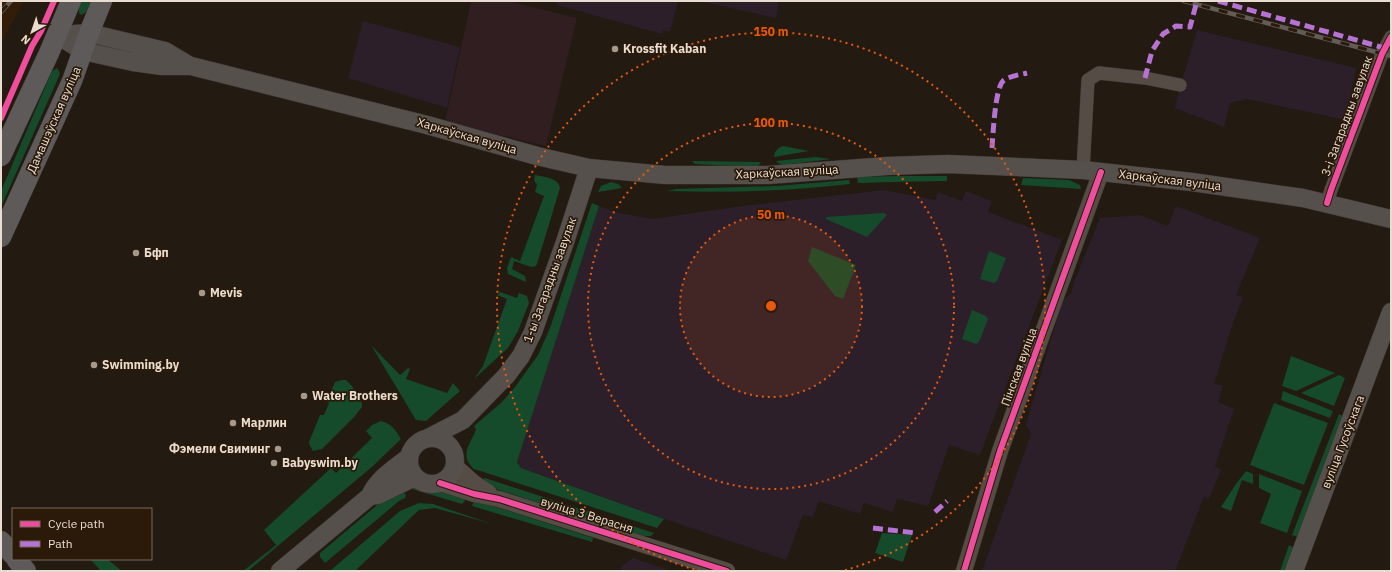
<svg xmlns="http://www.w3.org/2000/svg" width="1392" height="572" font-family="'IBM Plex Sans',sans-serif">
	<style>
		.commercial { fill: #301e21 }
		.industrial { fill: #2c1f29 }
		.built { fill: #331d09 }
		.green { fill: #154a2b }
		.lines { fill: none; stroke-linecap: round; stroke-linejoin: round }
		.minor-casing { stroke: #3d352f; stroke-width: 14 }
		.tertiary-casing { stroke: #3d352f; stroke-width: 17 }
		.secondary-casing { stroke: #3d352f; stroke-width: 19 }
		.primary-casing { stroke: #3d352f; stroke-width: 21 }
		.minor { stroke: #554c45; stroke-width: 13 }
		.tertiary { stroke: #554c45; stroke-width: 16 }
		.secondary { stroke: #56504d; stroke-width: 18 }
		.primary { stroke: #5e5a5a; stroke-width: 20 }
		.rail-casing { stroke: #635b55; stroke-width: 4.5 }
		.rail { stroke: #2b1a09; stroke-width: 3; stroke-dasharray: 9; stroke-linecap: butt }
		.quiet { stroke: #b673d3; stroke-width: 5; stroke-dasharray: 10 5; stroke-linecap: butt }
		.cycleway-casing { stroke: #2b1a09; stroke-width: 8 }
		.cycleway { stroke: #ef4d9e; stroke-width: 6 }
		.ring { fill: none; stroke: #e8590c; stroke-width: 2; stroke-dasharray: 2 4 }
		.poi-dot { fill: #a4998e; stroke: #2b1a09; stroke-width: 1.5 }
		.labels { text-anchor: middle; stroke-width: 3.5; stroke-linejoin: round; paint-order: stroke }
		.poi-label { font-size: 12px; font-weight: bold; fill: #e9ddd2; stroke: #2b1a09; text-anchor: start }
		.street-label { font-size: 12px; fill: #e9ddd2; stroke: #2b1a09 }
		.centre { fill: #e8590c; stroke: #2b1a09; stroke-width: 2 }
		.ring-label { font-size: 12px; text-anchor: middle; font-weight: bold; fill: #e8590c; stroke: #2b1a09; stroke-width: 3.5; stroke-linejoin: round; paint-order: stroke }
	</style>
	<rect width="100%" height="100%" fill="#231a11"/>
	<path class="commercial" d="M471 1H508L577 18 546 146 445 122Z"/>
	<path class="industrial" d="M557 1H678L670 32 663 30 662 34 557 5Z
		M699 1H779L776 18Z
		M363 21 460 47 447 108 348 78Z
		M1197 30 1356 68 1346 120 1247 99 1230 103 1224 127 1175 108 1177 98Z
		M884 190 935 200 938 192 962 201 966 191 992 201 988 212 1062 240 980 455 949 445 928 506 897 499 893 512 864 503 860 514 819 501 813 517 803 515 786 560 670 521 521 468 517 462 599 206 619 213 652 219 742 206Z
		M1176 206 1260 238 1236 295 1243 297 1234 320 1214 384 1223 386 1218 402 1234 409 1215 466 1221 470 1209 499 1204 497 1175 571H982L1031 434 1026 424 1062 302 1071 293 1074 282 1100 218 1140 215 1168 226Z
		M633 558 672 571H620L622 566Z"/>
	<path class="built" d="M1 1H24L1 43Z"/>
	<path class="green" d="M81 1H91C89 7 88 13 81 15L79 13V7Z
		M57 68 59 71 60 74 1 207V191L52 71Z
		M783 146 809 151 774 157C774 151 778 148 783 146Z
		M816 157 831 159 783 165 778 163 776 161Z
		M692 161 761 162 759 165 754 167 695 164Z
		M535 175C544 177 559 178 560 188L537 264 536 266 531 267 514 261 512 269 525 276 526 282 508 274 507 268 511 257 520 261 544 196 535 192 537 185 534 180Z
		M897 176H947V181L894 182 858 183 857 177Z
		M1023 178 1069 180 1080 185 1081 189 1021 185Z
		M849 180 850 184C789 191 728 193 667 191L676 189 776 186Z
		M611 182 618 184 622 188 598 192 601 186Z
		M592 203 599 206 517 462 521 468 664 519 657 528 474 469C459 456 470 444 476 430L474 426 502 402 515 387 538 355 550 328Z
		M884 213 887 215 867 237 826 219V217Z
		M812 247 856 265 843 299 835 296 808 261Z
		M989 251 1006 258 997 281 994 283 980 279Z
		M500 292 517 298 519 293 527 296 529 303 518 331 508 348 474 379 483 366 507 299 497 295Z
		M972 310 986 316 988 319 979 342 976 344 962 339Z
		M371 345 400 375 408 368 410 369 406 379 447 393 453 383 460 391 426 421 416 420Z
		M1291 356 1335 373 1296 391 1282 386Z
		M1339 375 1345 378 1334 406 1301 393Z
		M342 380H346L352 386 362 403V407L355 416 322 449 313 451 310 446 309 442 320 415H324L329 403 327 401 335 382Z
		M1283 391 1333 411 1330 418 1281 400Z
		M1274 403 1328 423 1304 485 1250 465Z
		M1339 414 1343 416 1298 537 1292 535Z
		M381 421C392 424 395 429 401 439L373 466 248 571H243L276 545 264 530 331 468 336 473 372 438 366 431 372 425Z
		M1246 471 1253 474V484L1242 480 1231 511 1221 507 1236 484Z
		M1259 474 1302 491 1287 533 1260 523 1271 494 1259 488Z
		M485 478 654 533 651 536H641L481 484 483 479Z
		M421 484 466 498 464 502 462 504 412 489 408 486Z
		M400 488 406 495 405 498 399 501 325 563 320 557V553L395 490Z
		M474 500 593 538 592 542 472 506Z
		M419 503 433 504 492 524 435 508 419 510 355 571 331 570 400 511Z
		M882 533 912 535 903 562 875 553Z
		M1289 545 1294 548 1286 571H1280Z
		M90 559H107L122 571H101Z"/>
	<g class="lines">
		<g class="minor-casing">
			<path id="minor" d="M1083 170 1088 80 1099 73 1145 78 1180 85
				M1327 203 1331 190 1382 54 1391 37"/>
		</g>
		<g class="tertiary-casing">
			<path id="tertiary" d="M455 466 474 483 489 493
				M440 483 474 494 499 499 727 571
				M964 571 1000 451 1101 172"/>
		</g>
		<g class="secondary-casing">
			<path id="secondary" d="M74 34 89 33 165 51 190 66
				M57 35 83 51 133 62 162 66H191L427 125 537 156 589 168 665 175H768L887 166 948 164 1083 170 1192 182 1303 198 1391 219
				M409 461a23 23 0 1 1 46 0a23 23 0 1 1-46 0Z
				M428 438 463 420 506 376 521 356 533 332 565 242 589 168
				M370 496 378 495 415 477
				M280 571 370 496C377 479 395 468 409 457
				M1294 571 1391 312"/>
		</g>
		<g class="primary-casing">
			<path id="primary" d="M1 156 49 53 71 1
				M1 237 72 81 89 33 102 1
				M1 541 13 555
				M16 559 26 571"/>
		</g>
		<use href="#minor" class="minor"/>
		<use href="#tertiary" class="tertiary"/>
		<use href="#secondary" class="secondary"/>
		<use href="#primary" class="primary"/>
		<g class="rail-casing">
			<path id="rail" d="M1184 1 1391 56
				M1 12 11 1"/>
		</g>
		<use href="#rail" class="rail"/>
		<path class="quiet" d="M1218 1 1388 49
			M1145 78 1152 51 1163 34 1176 26 1190 27 1197 1
			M992 148C993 135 995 89 1003 81 1009 76 1019 75 1027 73
			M935 512 947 501
			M873 528 916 533"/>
		<g class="cycleway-casing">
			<path id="cycleway" d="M1 118 32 46 41 31 54 1
				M1327 203 1331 190 1382 54 1391 37
				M440 483 474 494 499 499 727 571
				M964 571 1000 451 1101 172"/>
		</g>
		<use href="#cycleway" class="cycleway"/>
	</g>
	<circle cx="771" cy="306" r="91" fill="#e8590c" fill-opacity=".12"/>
	<g class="ring">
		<circle cx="771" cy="306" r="91"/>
		<circle cx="771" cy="306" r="183"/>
		<path d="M700 571A274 274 0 1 1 842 571"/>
	</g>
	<g class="poi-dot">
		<circle cx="615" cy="49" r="4"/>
		<circle cx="136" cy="253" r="4"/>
		<circle cx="202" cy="293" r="4"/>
		<circle cx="94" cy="365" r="4"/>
		<circle cx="304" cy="396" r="4"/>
		<circle cx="233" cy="423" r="4"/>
		<circle cx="278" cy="449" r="4"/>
		<circle cx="274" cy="463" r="4"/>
	</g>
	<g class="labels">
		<g class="poi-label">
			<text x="623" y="53">Krossfit Kaban</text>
			<text x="144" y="257">Бфп</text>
			<text x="210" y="297">Mevis</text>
			<text x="102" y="369">Swimming.by</text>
			<text x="312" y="400">Water Brothers</text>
			<text x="241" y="427">Марлин</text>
			<text x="270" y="453" text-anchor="end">Фэмели Свиминг</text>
			<text x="282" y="467">Babyswim.by</text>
		</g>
		<g class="street-label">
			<text transform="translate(1347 116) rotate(-70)" y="4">3-і Загарадны завулак</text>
			<text transform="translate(54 120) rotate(-66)" y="4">Дамашэўская вуліца</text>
			<text transform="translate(467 136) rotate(16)" y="4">Харкаўская вуліца</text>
			<text transform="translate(787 172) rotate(-3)" y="4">Харкаўская вуліца</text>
			<text transform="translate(1170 180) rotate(7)" y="4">Харкаўская вуліца</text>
			<text transform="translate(550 280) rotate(-70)" y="4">1-ы Загарадны завулак</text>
			<text transform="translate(1019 367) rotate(-70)" y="4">Пінская вуліца</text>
			<text transform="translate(1343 442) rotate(-69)" y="4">вуліца Гусоўскага</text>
			<text transform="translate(587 515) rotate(17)" y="4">вуліца 3 Верасня</text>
		</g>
	</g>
	<circle cx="771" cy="306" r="6" class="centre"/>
	<g class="ring-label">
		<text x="771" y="36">150 m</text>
		<text x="771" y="127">100 m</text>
		<text x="771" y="219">50 m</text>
	</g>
	<rect width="1392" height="572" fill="none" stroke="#e9ddd2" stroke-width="4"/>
	<rect x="12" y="508" width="140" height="52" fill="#2b1a09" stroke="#776859"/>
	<rect x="20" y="521" width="20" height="6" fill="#ef4d9e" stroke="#776859"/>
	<text x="48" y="528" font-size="12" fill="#e9ddd2">Cycle path</text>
	<rect x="20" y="541" width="20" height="6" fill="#b673d3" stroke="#776859"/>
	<text x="48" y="548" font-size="12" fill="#e9ddd2">Path</text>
	<g transform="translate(32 32) rotate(220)" stroke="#2b1a09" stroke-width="3" paint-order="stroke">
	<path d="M0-3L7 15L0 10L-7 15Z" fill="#e9ddd2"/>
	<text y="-6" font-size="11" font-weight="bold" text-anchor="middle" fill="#e9ddd2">N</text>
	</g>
</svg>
